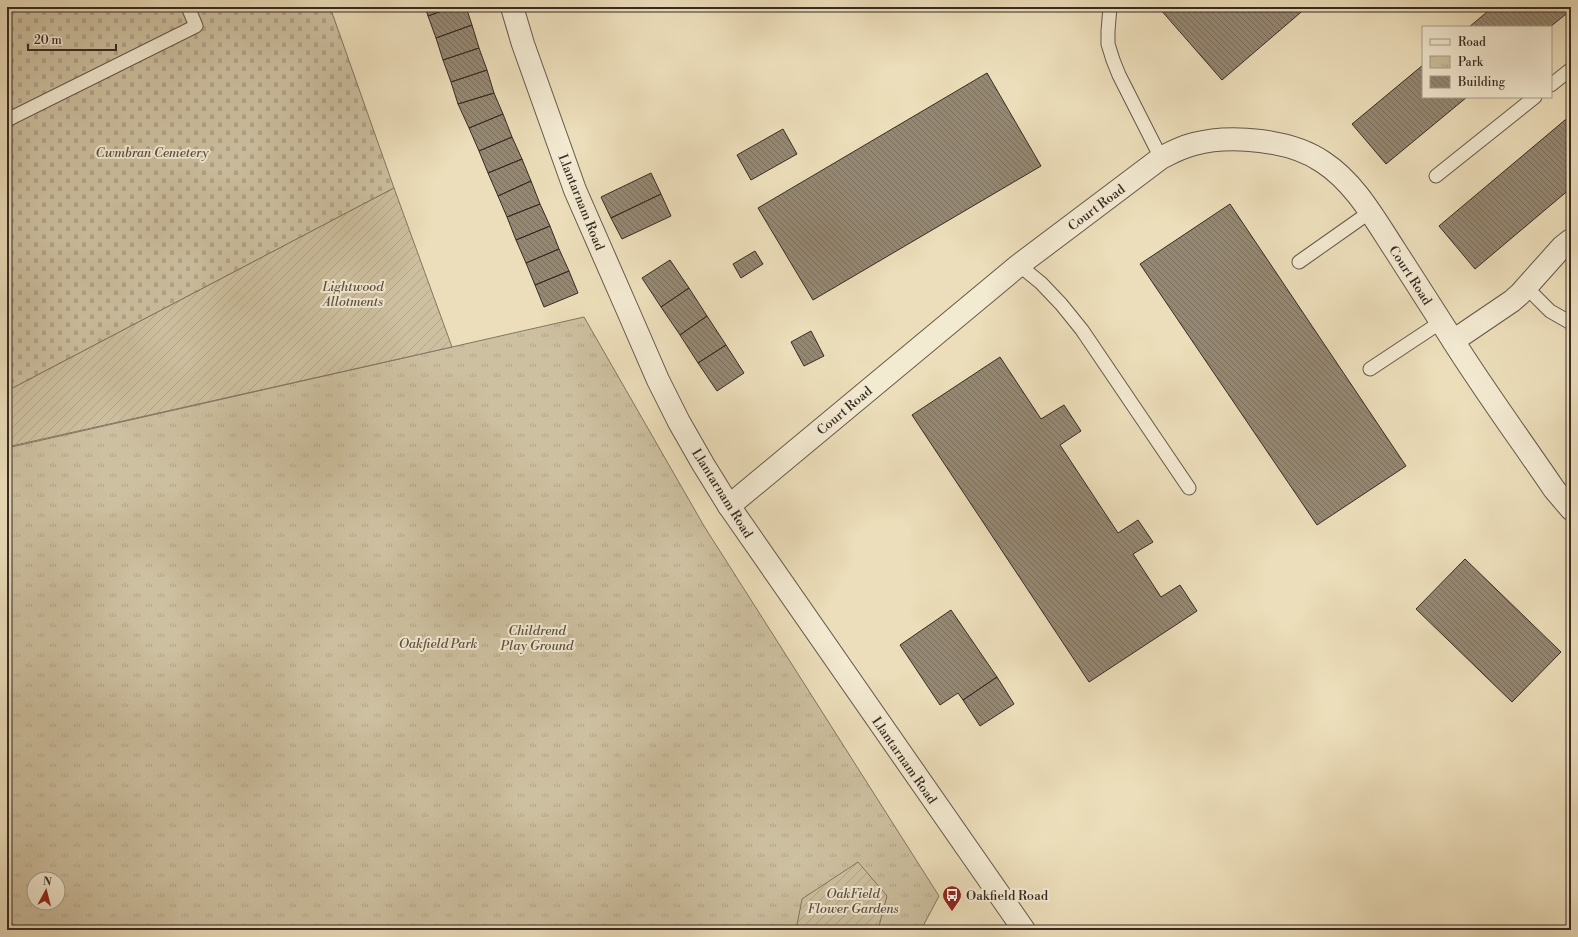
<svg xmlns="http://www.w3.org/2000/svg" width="1578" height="937" font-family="'Libre Bodoni',serif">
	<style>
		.cemetery { fill: url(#cemetery-stones); stroke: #827662 }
		.park { fill: url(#park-tufts); stroke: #827662; fill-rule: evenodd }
		.garden { fill: url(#garden-furrows); stroke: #827662 }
		.building { fill: url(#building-back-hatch); stroke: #372b23 }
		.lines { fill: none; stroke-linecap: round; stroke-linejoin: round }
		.service-casing { stroke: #645849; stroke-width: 15 }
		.minor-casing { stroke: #645849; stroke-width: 24 }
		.tertiary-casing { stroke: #645849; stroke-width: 24 }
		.service { stroke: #f3ead2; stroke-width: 13 }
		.minor { stroke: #f3ead2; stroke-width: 22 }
		.tertiary { stroke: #f3ead2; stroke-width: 22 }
		.labels { text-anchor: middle; stroke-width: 4; stroke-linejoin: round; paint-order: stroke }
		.park-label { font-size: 13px; font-style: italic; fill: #5c5042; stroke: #f3ead2 }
		.street-label { font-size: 13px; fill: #372b23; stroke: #f3ead2 }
		.poi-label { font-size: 13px; fill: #372b23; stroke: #f3ead2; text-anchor: start }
	</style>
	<defs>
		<pattern id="cemetery-stones" width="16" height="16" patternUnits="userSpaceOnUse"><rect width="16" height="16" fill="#cdc0a0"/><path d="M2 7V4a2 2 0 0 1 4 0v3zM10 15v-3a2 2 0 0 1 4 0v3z" fill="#b1a58a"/></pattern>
		<pattern id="park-tufts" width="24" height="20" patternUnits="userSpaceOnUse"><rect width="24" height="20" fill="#cdc0a0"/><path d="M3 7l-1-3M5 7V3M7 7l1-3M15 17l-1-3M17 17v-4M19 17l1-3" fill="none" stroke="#b1a58a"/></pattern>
		<pattern id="garden-furrows" width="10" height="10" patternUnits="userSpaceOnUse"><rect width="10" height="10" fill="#cdc0a0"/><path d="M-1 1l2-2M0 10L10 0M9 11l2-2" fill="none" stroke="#b1a58a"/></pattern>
		<pattern id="building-back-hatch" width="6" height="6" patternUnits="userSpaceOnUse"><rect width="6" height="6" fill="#958872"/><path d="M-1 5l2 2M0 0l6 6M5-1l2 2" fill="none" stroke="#7a6f5d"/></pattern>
	</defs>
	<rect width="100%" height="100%" fill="#ecdeba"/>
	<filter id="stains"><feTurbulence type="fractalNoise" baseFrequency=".005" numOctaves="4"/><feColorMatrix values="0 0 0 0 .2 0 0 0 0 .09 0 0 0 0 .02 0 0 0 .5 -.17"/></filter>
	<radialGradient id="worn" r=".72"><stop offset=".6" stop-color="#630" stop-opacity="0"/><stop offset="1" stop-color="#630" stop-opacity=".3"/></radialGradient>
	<path class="cemetery" d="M7 7H330L394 188 7 391Z"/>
	<path class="park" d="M584 317 704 526 939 896 921 930H21L7 920V448ZM34 879H58V903H34Z"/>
	<path class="garden" d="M394 188 452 347 7 447V391Z
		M858 862 887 896 879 926 881 930H796L802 899Z"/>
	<path class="building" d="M425 7H453L428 16Z
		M453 7H466L472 25 436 38 428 16Z
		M1162 7H1307L1222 80 1160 9Z
		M1493 7H1571V10L1550 27H1469Z
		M472 25 479 48 443 60 436 38Z
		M479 48 487 70 451 82 443 60Z
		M1423 65V97H1467L1386 164 1352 124Z
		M487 70 494 93 458 104 451 82Z
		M987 73 1041 166 813 300 758 208Z
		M494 93 503 114 469 128 458 104Z
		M503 114 512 137 479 151 469 128Z
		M1571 115V188L1475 269 1439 226Z
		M783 129 797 154 751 180 737 155Z
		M512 137 522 159 488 173 479 151Z
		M522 159 531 181 498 196 488 173Z
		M651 173 661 194 611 218 601 197Z
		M531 181 540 204 507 217 498 196Z
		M661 194 671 216 622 239 611 218Z
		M540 204 550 226 516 240 507 217Z
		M1230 204 1406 466 1317 525 1140 264Z
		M550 226 559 249 526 263 516 240Z
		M559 249 569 271 535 285 526 263Z
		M755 251 763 264 741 278 733 264Z
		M670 260 689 288 661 307 642 278Z
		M569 271 578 293 544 307 535 285Z
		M689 288 707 316 680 335 661 307Z
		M707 316 726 345 698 363 680 335Z
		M811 331 824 356 804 366 791 342Z
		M726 345 744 373 717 391 698 363Z
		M1000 357 1041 419 1064 405 1081 431 1060 445 1118 533 1138 520 1153 542 1133 554 1161 597 1180 585 1197 611 1089 682 912 415Z
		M1465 559 1561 652 1512 702 1416 609Z
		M951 610 997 677 963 700 958 693 940 705 900 645Z
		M997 677 1014 704 980 726 963 700Z"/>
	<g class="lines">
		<g class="service-casing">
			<path id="service" d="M1110 7 1108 31V44L1113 60 1119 75 1161 158
				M1551 85 1571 69
				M7 120 196 26 188 7
				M1436 176 1535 97
				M1299 262 1370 212
				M1019 265 1041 283 1061 304 1082 330 1189 488
				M1526 287 1550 311 1571 323
				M1370 369 1441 322"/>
		</g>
		<g class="minor-casing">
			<path id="minor" d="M1453 341 1512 301 1520 294 1562 247 1571 240
				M729 506 1019 265 1161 158C1172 152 1182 147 1194 144 1231 134 1291 140 1323 162 1355 183 1374 218 1395 250 1414 280 1433 309 1452 339 1484 390 1520 439 1554 489L1571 509"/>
		</g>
		<g class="tertiary-casing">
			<path id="tertiary" d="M512 7 523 44 575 190 628 311 658 380 679 422 703 464 729 506 1024 930"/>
		</g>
		<use href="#service" class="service"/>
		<use href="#minor" class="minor"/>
		<use href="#tertiary" class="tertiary"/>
	</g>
	<defs>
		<g id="bus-pin" transform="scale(1)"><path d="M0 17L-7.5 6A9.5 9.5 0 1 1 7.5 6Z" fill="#8f2418" stroke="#f3ead2"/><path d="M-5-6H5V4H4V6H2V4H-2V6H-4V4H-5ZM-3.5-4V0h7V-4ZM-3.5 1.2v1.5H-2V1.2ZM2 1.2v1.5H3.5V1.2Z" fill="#fff"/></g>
	</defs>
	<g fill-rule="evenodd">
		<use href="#bus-pin" x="952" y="895"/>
	</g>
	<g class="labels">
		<g class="park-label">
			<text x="152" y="157">Cwmbran Cemetery</text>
			<text x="353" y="291">Lightwood<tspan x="353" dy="15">Allotments</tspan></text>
			<text x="537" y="635">Childrend<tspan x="537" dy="15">Play Ground</tspan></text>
			<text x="438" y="648">Oakfield Park</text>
			<text x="853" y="898">OakField<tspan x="853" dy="15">Flower Gardens</tspan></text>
		</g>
		<g class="street-label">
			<text transform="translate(582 202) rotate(68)" y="5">Llantarnam Road</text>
			<text transform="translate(1096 207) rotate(-37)" y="5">Court Road</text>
			<text transform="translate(1411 275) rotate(57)" y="5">Court Road</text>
			<text transform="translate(844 410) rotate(-40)" y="5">Court Road</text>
			<text transform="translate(723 493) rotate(58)" y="5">Llantarnam Road</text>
			<text transform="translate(905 760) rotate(55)" y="5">Llantarnam Road</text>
		</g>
		<g class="poi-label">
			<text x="966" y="900">Oakfield Road</text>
		</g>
	</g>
	<rect width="1578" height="937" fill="none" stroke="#ecdeba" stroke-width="24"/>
	<rect x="8" y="8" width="1562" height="921" fill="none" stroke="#372b23" stroke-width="2"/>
	<rect x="12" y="12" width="1554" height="913" fill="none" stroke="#372b23"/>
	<rect x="1422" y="26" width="130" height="72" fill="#f3ead2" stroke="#a89e8c"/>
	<rect x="1430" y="39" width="20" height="6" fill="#f3ead2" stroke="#a89e8c"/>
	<text x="1458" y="46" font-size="12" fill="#372b23">Road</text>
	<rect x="1430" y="56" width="20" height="12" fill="url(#park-tufts)" stroke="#a89e8c"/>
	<text x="1458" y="66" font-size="12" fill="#372b23">Park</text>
	<rect x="1430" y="76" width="20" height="12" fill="url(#building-back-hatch)" stroke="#a89e8c"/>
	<text x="1458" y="86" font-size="12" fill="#372b23">Building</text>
	<g transform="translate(46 891) rotate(7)"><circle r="19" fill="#f3ead2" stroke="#a89e8c"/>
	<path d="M0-3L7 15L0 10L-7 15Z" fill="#8f2418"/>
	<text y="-6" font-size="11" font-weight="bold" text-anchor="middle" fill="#372b23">N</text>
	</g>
	<path d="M28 44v6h88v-6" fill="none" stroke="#372b23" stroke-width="2"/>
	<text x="34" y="44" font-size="12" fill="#372b23" stroke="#f3ead2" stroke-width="3" paint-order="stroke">20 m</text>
	<rect width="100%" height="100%" filter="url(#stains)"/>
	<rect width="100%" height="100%" fill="url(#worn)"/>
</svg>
